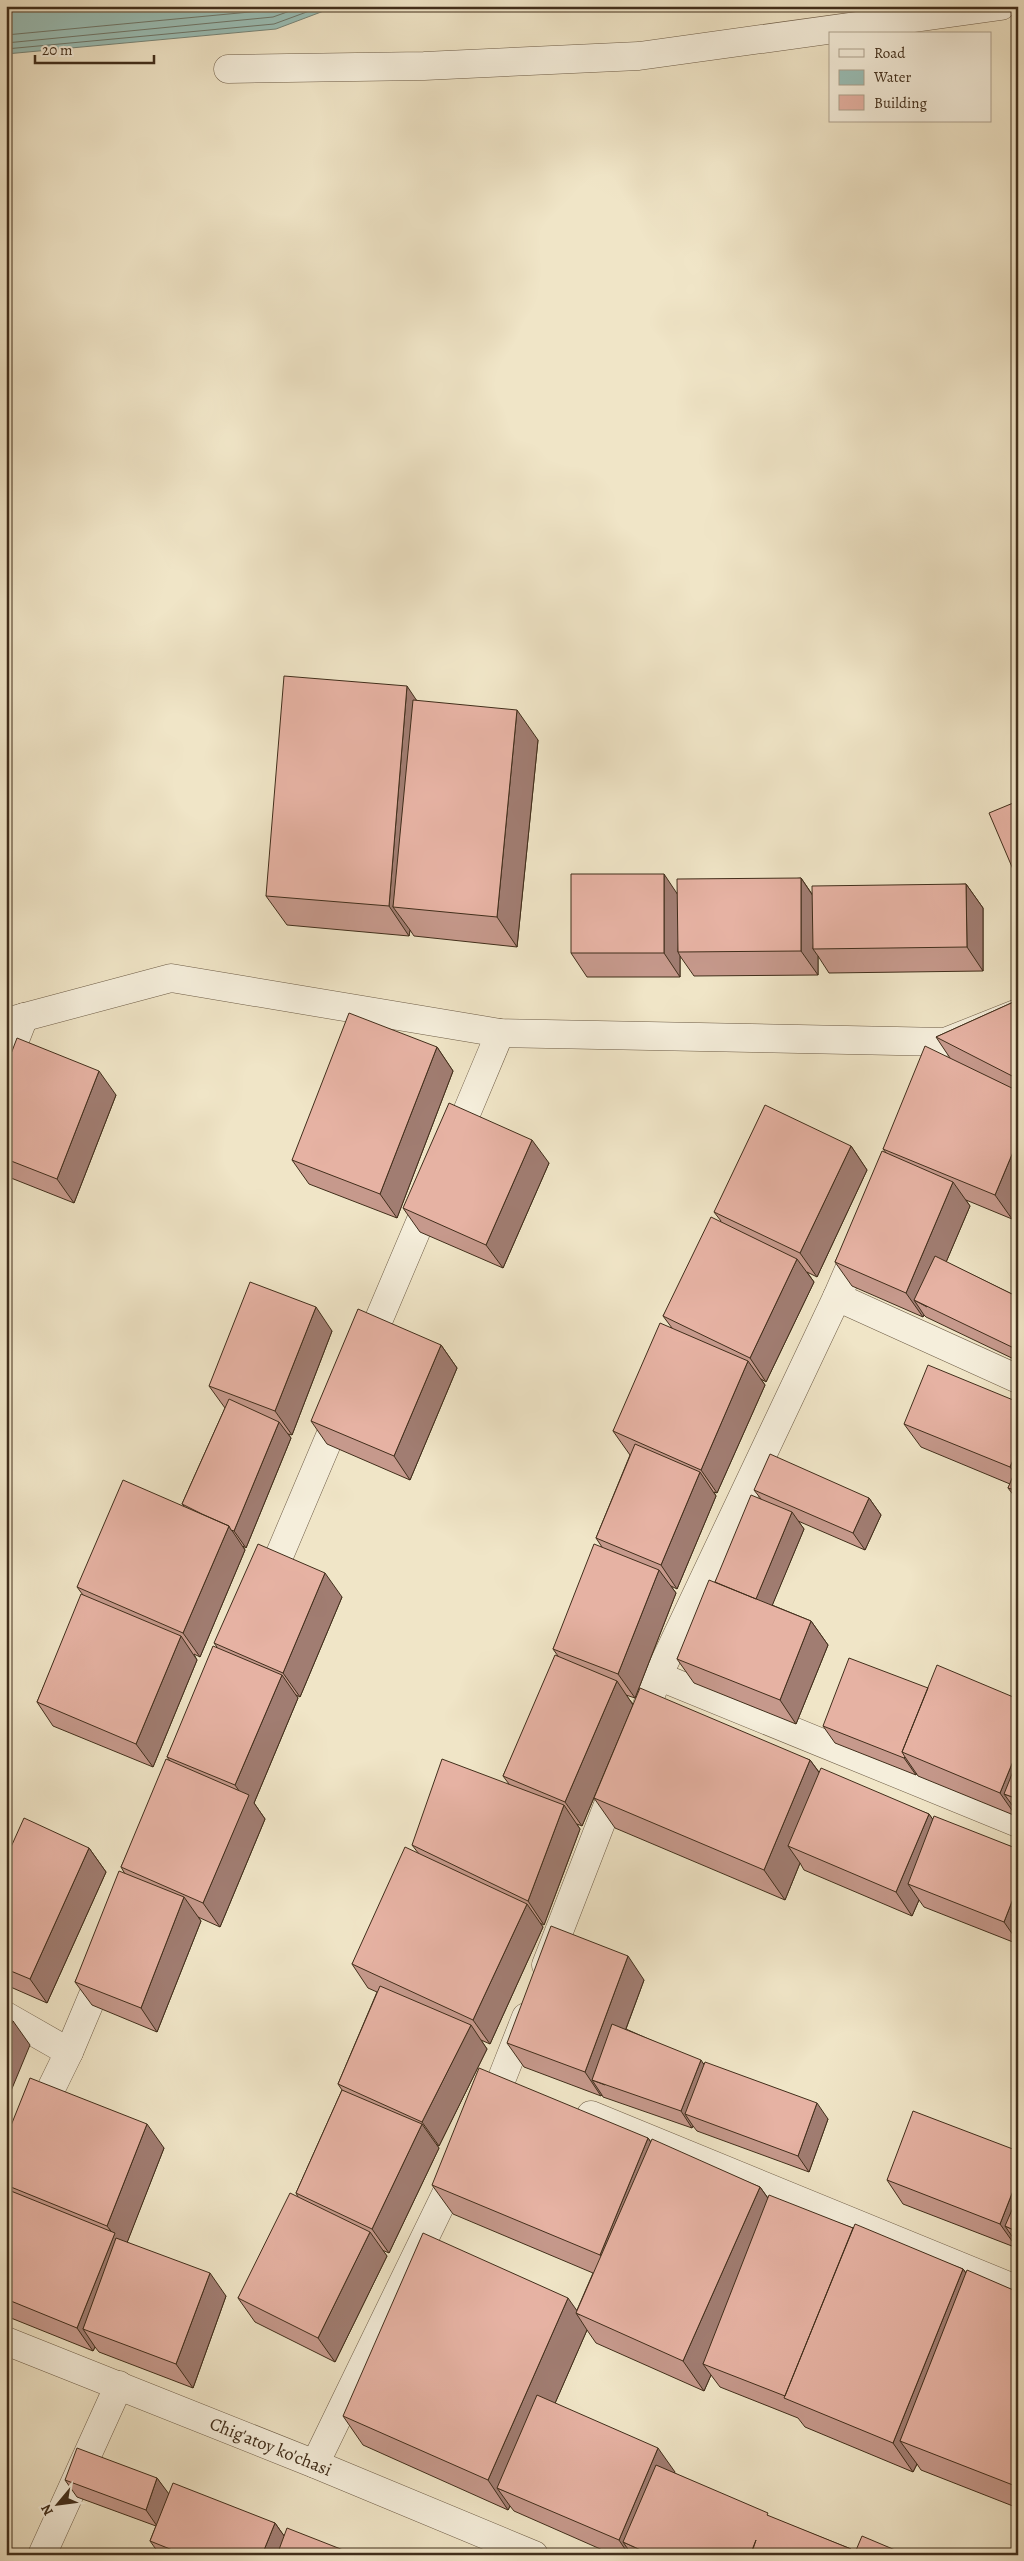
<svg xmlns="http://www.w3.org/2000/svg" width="1024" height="2561" font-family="Alegreya,serif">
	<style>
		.water { fill: #9abfb7; stroke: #768579 }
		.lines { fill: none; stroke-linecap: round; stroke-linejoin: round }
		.shore { stroke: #6e7669; stroke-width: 1 }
		.minor-casing { stroke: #6d5c46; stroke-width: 29 }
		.minor { stroke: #f5eedb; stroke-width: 28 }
		.wall { fill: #c6998c; stroke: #412e1b }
		.shaded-wall { fill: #a17d72; stroke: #412e1b }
		.building { fill: #e6b2a3; stroke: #412e1b }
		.labels { text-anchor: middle; stroke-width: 4; stroke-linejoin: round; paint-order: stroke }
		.street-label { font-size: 18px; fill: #412e1b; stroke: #f5eedb }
	</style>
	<rect width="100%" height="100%" fill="#f0e5c7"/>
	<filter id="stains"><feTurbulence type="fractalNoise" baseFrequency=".004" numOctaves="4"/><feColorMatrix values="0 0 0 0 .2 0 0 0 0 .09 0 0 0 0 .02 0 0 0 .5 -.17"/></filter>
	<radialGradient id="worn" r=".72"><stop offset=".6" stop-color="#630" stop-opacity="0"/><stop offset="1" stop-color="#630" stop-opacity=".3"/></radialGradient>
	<path class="water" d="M6 6H337L276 29 6 54Z"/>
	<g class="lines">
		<path class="shore" d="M6 35 271 10 282 6
			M6 43 273 17 304 6
			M6 49 274 24 323 6"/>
		<g class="minor-casing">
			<g id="minor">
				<path d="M228 69 424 66 639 56 1001 6"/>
				<path d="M6 1022 171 978 500 1033 945 1042 1018 1013"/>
				<path d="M6 1063 24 1017"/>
				<path d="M453 1145 500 1033"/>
				<path d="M837 1297 1018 1379"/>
				<path d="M365 1352 432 1194"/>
				<path d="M266 1587 341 1410"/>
				<path d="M658 1676 1018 1823"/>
				<path d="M639 1727 658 1676 837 1297 860 1244"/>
				<path d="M546 1965 618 1779"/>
				<path d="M6 2016 69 2052"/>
				<path d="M487 2111 502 2078 526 2017"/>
				<path d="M591 2115 1018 2290"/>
				<path d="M6 2181 69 2052 104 1969"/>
				<path id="s1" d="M6 2341 315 2464 534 2555"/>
				<path d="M315 2464 459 2167"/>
				<path d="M42 2555 119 2385"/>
			</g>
		</g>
		<use href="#minor" class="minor"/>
	</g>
	<path class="wall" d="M416 700 538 740 517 947 414 936 410 930 409 936 287 925 266 896Z
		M801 878 812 894 966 884 983 908V971L829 973 818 956V975L694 976 680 956V977H587L571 953 677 893Z
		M1018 1000V1204L1012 1219 966 1200 970 1206 946 1262 1018 1297V1361L926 1317 924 1315 923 1317 852 1286 835 1262 887 1154 883 1149 950 1058 936 1037Z
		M437 1047 453 1071 397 1218 309 1184 292 1160Z
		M6 1067 116 1095 74 1203 6 1176Z
		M851 1146 867 1170 817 1277 807 1272 814 1282 766 1382 761 1379 765 1385 717 1493 714 1492 716 1496 677 1589 671 1586 676 1593 635 1698 626 1695 633 1704 810 1760 819 1772 929 1814 933 1820 1018 1849V1944L924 1907 919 1900 912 1916 804 1870 800 1863 785 1900 615 1828 594 1798 616 1746 582 1826 577 1824 580 1829 544 1925 540 1923 543 1927 490 2044 481 2040 487 2049 439 2146 436 2144 439 2148 389 2253 382 2250 387 2256 335 2362 255 2322 238 2298 298 2197 296 2193 342 2090 338 2084 377 1992 368 1988 352 1964 419 1854 412 1845 509 1784 503 1776 558 1656 553 1649 602 1547 596 1538 630 1455 613 1431 672 1328 663 1316 721 1221 714 1212Z
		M549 1163 503 1268 420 1232 403 1208Z
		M332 1331 292 1435 288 1434 291 1438 246 1548 243 1546 245 1550 200 1657 194 1654 197 1660 153 1767 53 1726 37 1702 83 1595 77 1587 184 1506 182 1504 225 1408 209 1386Z
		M441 1345 457 1368 410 1480 327 1444 311 1421Z
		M1018 1402V1501L1008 1488 1010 1484 921 1447 904 1424Z
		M754 1490 869 1498 881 1515 865 1550 798 1521 804 1529 772 1605 811 1621 828 1645 796 1724 694 1683 677 1659 715 1582 761 1499Z
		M342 1597 300 1697 296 1695 298 1698 254 1803 265 1819 220 1927 198 1917 201 1921 157 2032 92 2005 75 1982 125 1874 121 1867 170 1761 167 1757 217 1647 214 1643Z
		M928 1688 1018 1699V1813L1016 1816 918 1776 916 1773V1775L835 1743 823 1726Z
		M89 1848 106 1872 47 2003 6 1985V1858Z
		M644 1980 626 2029 828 2119 809 2172 697 2131 693 2126 692 2128 603 2097 602 2095 601 2096 524 2067 507 2043Z
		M6 2138 164 2148 127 2242 226 2296 193 2388 99 2352 95 2347 93 2351 6 2316Z
		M648 2138 651 2142 760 2187 768 2198 853 2228 963 2269 966 2273 1018 2292V2508L921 2470 917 2464 913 2472 805 2427 798 2418 720 2387 711 2375 704 2391 596 2343 587 2330 555 2403 675 2472 674 2473 770 2517 851 2549 855 2554 907 2555H614L514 2511 510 2506 508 2510 363 2445 343 2416 577 2310 593 2273 453 2214 432 2185Z
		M1018 2151V2245L1017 2248 903 2204 887 2180Z
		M157 2478 168 2494 275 2523 284 2536 356 2555H160L150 2541 156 2526 77 2497 65 2480Z"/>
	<path class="shaded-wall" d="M407 686 427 716 393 907 410 930 409 936 389 906Z
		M517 710 538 740 517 947 497 917Z
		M664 874 680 898 678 952 680 956V977L664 953Z
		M801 878 817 902 813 949 818 956V975L801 951Z
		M966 884 983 908V971L967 947Z
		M437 1047 453 1071 397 1218 380 1194Z
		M99 1071 116 1095 74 1203 57 1179Z
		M532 1140 549 1163 503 1268 486 1245Z
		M1018 1140V1204L1012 1219 995 1195Z
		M851 1146 867 1170 817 1277 800 1253Z
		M953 1182 970 1206 927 1307 914 1300 924 1315 923 1317 906 1293Z
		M797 1259 814 1282 766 1382 750 1358Z
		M316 1307 332 1331 292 1435 275 1411Z
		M441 1345 457 1368 410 1480 394 1456Z
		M748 1361 765 1385 717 1493 701 1470Z
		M279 1422 291 1438 246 1548 234 1531Z
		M1018 1448V1477L1010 1467Z
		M700 1472 716 1496 677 1589 661 1565Z
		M869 1498 881 1515 865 1550 853 1533Z
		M792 1512 804 1529 767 1618 755 1601Z
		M229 1526 245 1550 200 1657 183 1633Z
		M659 1570 676 1593 635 1698 618 1674Z
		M325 1573 342 1597 300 1697 283 1673Z
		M811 1621 828 1645 796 1724 780 1700Z
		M181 1636 197 1660 153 1767 136 1744Z
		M282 1675 298 1698 254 1803 265 1819 220 1927 203 1903 246 1801 235 1785Z
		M617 1681 633 1705 582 1826 565 1802Z
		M1018 1749V1799L1004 1794 1018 1813 1016 1816 1000 1793Z
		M905 1757 916 1773V1775L904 1758Z
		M810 1760 831 1789 788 1846 800 1863 785 1900 764 1870Z
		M564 1805 580 1829 544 1925 528 1901Z
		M929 1814 946 1838 908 1884 919 1900 912 1916 896 1892Z
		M89 1848 106 1872 47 2003 30 1979Z
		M1018 1886V1918L1012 1915 1018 1924V1942L1004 1922Z
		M184 1897 201 1921 157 2032 141 2008Z
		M527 1904 543 1927 490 2044 473 2020Z
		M628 1956 644 1980 605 2085 592 2080 602 2095 601 2096 585 2072Z
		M13 2021 30 2045 6 2103V2038Z
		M471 2025 487 2049 439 2146 422 2122Z
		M701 2060 712 2077 685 2114 693 2126 692 2128 681 2111Z
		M817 2103 828 2119 809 2172 798 2156Z
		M147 2124 164 2148 125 2248 83 2329 95 2347 93 2351 77 2328 114 2235 107 2226Z
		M422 2124 439 2148 389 2253 372 2229Z
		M648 2138 668 2168 621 2284 600 2255Z
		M1018 2178V2232L1005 2226 1018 2245 1017 2248 1000 2224Z
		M760 2187 781 2217 703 2364 711 2375 704 2391 683 2361Z
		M370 2232 387 2256 335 2362 318 2338Z
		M963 2269 984 2299 900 2441 917 2464 913 2472 893 2443Z
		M210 2273 226 2296 193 2388 176 2364Z
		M568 2298 580 2315 576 2313 587 2330 515 2495 497 2488 510 2506 508 2510 488 2480Z
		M658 2448 675 2472 641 2550 623 2542 632 2555H629L619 2540Z
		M157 2478 169 2494 157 2526 146 2510Z
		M275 2523 287 2540 281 2555H262Z
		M851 2549 855 2555H849Z"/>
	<path class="building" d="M284 676 407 686 389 906 266 896Z
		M413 700 517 710 497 917 393 907Z
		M1018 801V881L989 813Z
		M571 874H664V953H571Z
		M801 878V951L678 952 677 879Z
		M966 884 967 947 813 949 812 886Z
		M1018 1000V1079L936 1037Z
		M349 1013 437 1047 380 1194 292 1160Z
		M17 1038 99 1071 57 1179 6 1159V1067Z
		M925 1046 1018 1091V1140L995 1195 883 1149Z
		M449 1103 532 1140 486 1245 403 1208Z
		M765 1105 851 1146 800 1253 714 1212Z
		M882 1151 953 1182 906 1293 835 1262Z
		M711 1217 797 1259 750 1358 663 1316Z
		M935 1256 1018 1297V1350L914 1300Z
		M250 1282 316 1307 275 1411 209 1386Z
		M358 1309 441 1345 394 1456 311 1421Z
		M660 1323 748 1361 701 1470 613 1431Z
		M928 1365 1018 1402V1448L1010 1467 904 1424Z
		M229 1399 279 1422 234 1531 231 1530 229 1526 202 1514 182 1504Z
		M635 1444 700 1472 661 1565 596 1538Z
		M770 1454 869 1498 853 1533 754 1490Z
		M1018 1464V1491L1008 1488Z
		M123 1480 229 1526 183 1633 77 1587Z
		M751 1495 792 1512 756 1599 715 1582Z
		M258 1544 325 1573 283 1673 214 1643Z
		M594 1544 659 1570 618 1674 553 1649Z
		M709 1580 811 1621 780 1700 677 1659Z
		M81 1594 181 1636 136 1744 37 1702Z
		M213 1646 282 1675 235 1785 167 1757Z
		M555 1655 617 1681 565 1802 503 1776Z
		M849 1658 928 1688 902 1752 905 1757 904 1758 823 1726Z
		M937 1665 1018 1699V1749L1000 1793 902 1752Z
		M640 1688 810 1760 764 1870 594 1798Z
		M166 1759 249 1795 203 1903 121 1867Z
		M442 1759 564 1805 528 1901 412 1845Z
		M1018 1759V1799L1004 1794Z
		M821 1768 929 1814 896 1892 788 1846Z
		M934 1816 1018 1849V1886L1004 1922 908 1884Z
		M24 1818 89 1848 30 1979 6 1969V1858Z
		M405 1847 527 1904 473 2020 352 1964Z
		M119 1871 184 1897 141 2008 75 1982Z
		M1018 1899V1918L1012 1915Z
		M551 1926 628 1956 585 2072 507 2043Z
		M380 1986 471 2025 422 2122 338 2084Z
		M6 2018 13 2021 6 2038Z
		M612 2024 701 2060 681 2111 592 2080Z
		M705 2062 817 2103 798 2156 685 2114Z
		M479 2068 648 2138 600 2255 432 2185Z
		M30 2078 147 2124 107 2226 6 2185V2138Z
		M342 2090 422 2124 372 2229 296 2193Z
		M913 2111 1018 2151V2178L1000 2224 887 2180Z
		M652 2139 760 2187 683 2361 576 2313Z
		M6 2189 115 2233 77 2328 6 2299Z
		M290 2193 370 2232 318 2338 238 2298Z
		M769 2195 853 2228 785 2396 703 2364Z
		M1018 2196V2232L1005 2226Z
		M855 2224 963 2269 893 2443 784 2398Z
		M423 2233 568 2298 488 2480 343 2416Z
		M116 2238 210 2273 176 2364 83 2329Z
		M967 2270 1018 2292V2487L900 2441Z
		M537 2395 658 2448 619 2540 497 2488Z
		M77 2448 157 2478 146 2510 65 2480Z
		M656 2465 768 2513 767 2515 851 2549 849 2555H751L756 2540 750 2555H652L623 2542Z
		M173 2483 275 2523 262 2555H185L150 2541Z
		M287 2528 356 2555H277Z
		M862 2536 907 2555H854Z"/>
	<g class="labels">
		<g class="street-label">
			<text dy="6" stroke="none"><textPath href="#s1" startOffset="285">Chig'atoy ko'chasi</textPath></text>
		</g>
	</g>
	<rect width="1024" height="2561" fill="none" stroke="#f0e5c7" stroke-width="25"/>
	<rect x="8" y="8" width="1009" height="2546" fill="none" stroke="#412e1b" stroke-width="2.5"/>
	<rect x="12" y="12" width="999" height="2536" fill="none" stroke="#412e1b"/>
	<rect x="829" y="32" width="162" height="90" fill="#f5eedb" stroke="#ada18e"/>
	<rect x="839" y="49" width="25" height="8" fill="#f5eedb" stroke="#ada18e"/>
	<text x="874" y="58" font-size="15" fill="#412e1b">Road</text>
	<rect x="839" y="70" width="25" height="15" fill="#9abfb7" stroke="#ada18e"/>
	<text x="874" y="82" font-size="15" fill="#412e1b">Water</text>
	<rect x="839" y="95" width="25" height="15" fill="#e6b2a3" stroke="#ada18e"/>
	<text x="874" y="108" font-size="15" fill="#412e1b">Building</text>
	<g transform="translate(58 2504) rotate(241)" stroke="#f5eedb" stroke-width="4" paint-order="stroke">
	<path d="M0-4L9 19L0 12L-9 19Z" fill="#412e1b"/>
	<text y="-8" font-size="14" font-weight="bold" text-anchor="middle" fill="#412e1b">N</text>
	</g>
	<path d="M35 55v8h119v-8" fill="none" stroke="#412e1b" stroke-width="2.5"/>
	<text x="42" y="55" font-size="15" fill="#412e1b" stroke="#f5eedb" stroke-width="4" paint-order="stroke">20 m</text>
	<rect width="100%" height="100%" filter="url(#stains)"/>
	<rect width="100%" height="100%" fill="url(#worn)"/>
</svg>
